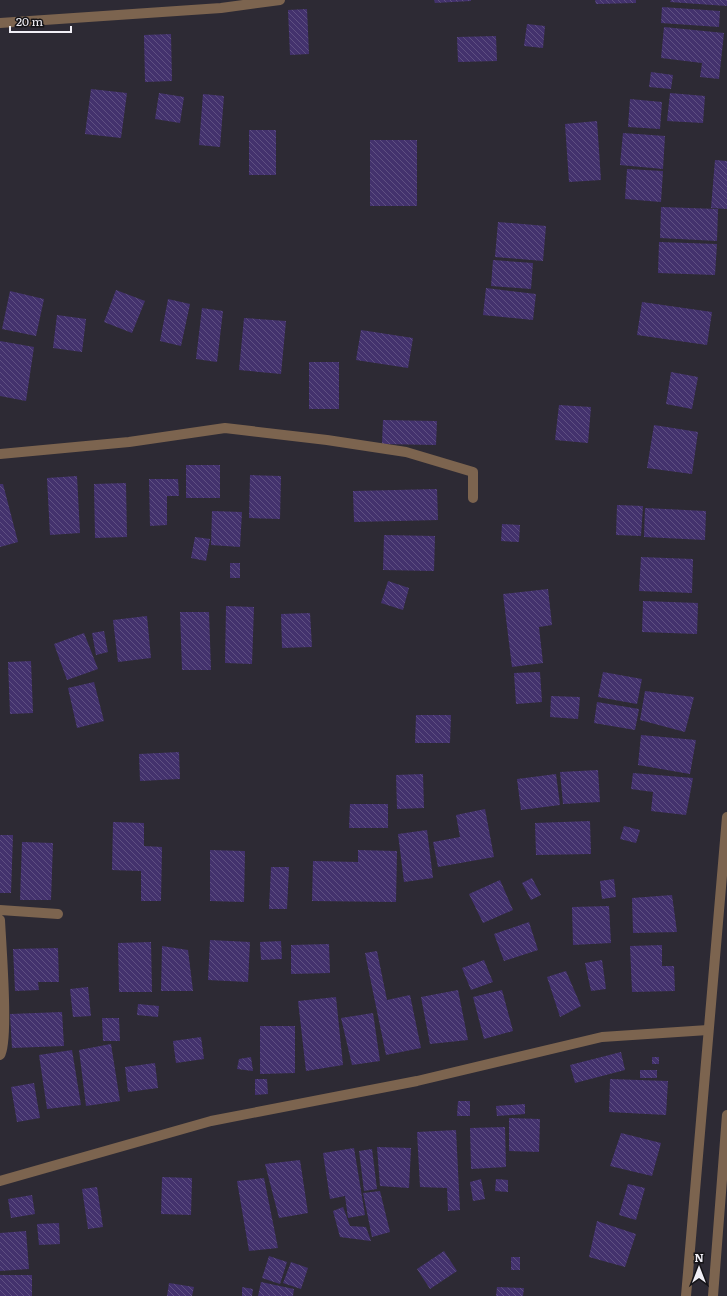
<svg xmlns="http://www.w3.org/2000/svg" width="727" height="1296" font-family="Literata,serif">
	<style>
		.building { fill: url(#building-back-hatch) }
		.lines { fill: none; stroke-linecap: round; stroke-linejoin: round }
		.minor { stroke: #7c644f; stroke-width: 10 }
		.tertiary { stroke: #7c644f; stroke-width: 10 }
	</style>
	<defs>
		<pattern id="building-back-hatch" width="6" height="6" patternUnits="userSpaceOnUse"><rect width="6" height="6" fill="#43326d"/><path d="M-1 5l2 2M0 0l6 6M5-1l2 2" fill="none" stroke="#5f5082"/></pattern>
	</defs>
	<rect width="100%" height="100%" fill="#2d2a34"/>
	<path class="building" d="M434 0H471V1L435 3Z
		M595 0H636V3L596 4Z
		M671 0H727V6L670 2Z
		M662 7 720 11 719 27 661 23Z
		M307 9 309 54 290 55 288 10Z
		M527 24 545 26 543 48 524 46Z
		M664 27 724 33 719 79 700 77 702 63 661 58Z
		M171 34 172 81 145 82 144 35Z
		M496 36 497 61 458 62 457 37Z
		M651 72 673 75 671 89 649 87Z
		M91 89 127 93 121 138 85 134Z
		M159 93 184 97 180 123 155 119Z
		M670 93 705 96 703 123 667 121Z
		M203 94 224 96 220 147 199 145Z
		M630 99 662 102 660 129 628 127Z
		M597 121 601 180 569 182 565 124Z
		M249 130H276V175H249Z
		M623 133 665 136 663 169 620 165Z
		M370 140H417V206H370Z
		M715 160 727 161V209L711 208Z
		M627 169 663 171 661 202 625 199Z
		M661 207 718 209 717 241 660 238Z
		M498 222 546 226 543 261 495 257Z
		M659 242 717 244 715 275 658 273Z
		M493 260 533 263 531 289 491 286Z
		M486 288 536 294 533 320 483 315Z
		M116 290 145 301 132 333 104 322Z
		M10 291 44 299 36 336 2 329Z
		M168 299 190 304 181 346 160 341Z
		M642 302 712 312 707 345 637 335Z
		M202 308 223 311 217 362 196 359Z
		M57 315 86 319 82 352 53 348Z
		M244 318 286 321 281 374 239 370Z
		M361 330 413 338 408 368 356 360Z
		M0 341 34 347 26 401 0 396Z
		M309 362H339V409H309Z
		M671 372 698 377 692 409 666 404Z
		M559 405 591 407 588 443 555 440Z
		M383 420 437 421 436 445 382 444Z
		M654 425 698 432 692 474 647 468Z
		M186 465H220V498H186Z
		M250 475 281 476 280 519 249 518Z
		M77 476 80 533 50 535 47 478Z
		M149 479H178L179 496H167V525L150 526Z
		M126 483 127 537 95 538 94 484Z
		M0 484H3L18 542 0 547Z
		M437 489 438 520 354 522 353 491Z
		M617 505 643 506 641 536 616 535Z
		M645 508 706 511 705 540 644 537Z
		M212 511 242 512 240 547 211 545Z
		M502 524 520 525 519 542 501 541Z
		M384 535 435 536 434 571 383 570Z
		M195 537 210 539 206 561 191 558Z
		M641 557 693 559 692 593 639 591Z
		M230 563H240V578H230Z
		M388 581 409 588 403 610 381 603Z
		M548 589 552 625 539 627 543 663 512 667 503 594Z
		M643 601 698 603 697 634 642 632Z
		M226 606 254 607 252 664 225 663Z
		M180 612H209L211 670H182Z
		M310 613 312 647 282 648 281 614Z
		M147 616 151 658 118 662 113 620Z
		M104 631 108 652 96 655 92 633Z
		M84 633 98 669 67 680 54 644Z
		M31 661 33 713 10 714 8 662Z
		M540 672 542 702 516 704 514 673Z
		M603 672 642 679 637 704 598 697Z
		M94 682 104 721 77 728 68 688Z
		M645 691 694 697 685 732 640 720Z
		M551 696 580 697 578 719 550 717Z
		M597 702 639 709 635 730 594 723Z
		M416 715H451L450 743H415Z
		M641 735 696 740 690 774 638 765Z
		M179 752 180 779 140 781 139 754Z
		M598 770 600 802 563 804 560 772Z
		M633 773 693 778 686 815 651 811 653 792 631 789Z
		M423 774 424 808 397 809 396 775Z
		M556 774 560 805 521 810 517 779Z
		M350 804H388V828H349Z
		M485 809 494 857 438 867 433 842 460 837 456 815Z
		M590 821 591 854 536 855 535 823Z
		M113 822 144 823V846L162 847 161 901H141V871L112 870Z
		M624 826 640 830 636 843 620 839Z
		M427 830 433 878 404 882 398 834Z
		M0 835H13L11 893H0Z
		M22 842 53 843 51 900H20Z
		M210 850 245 851 244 902 210 901Z
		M358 850 397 851 396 902 312 901 313 861 358 862Z
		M271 867H289L287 909H269Z
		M532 878 541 895 531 900 522 883Z
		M614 879 616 897 602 899 600 881Z
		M500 880 513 910 483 923 469 894Z
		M672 895 677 932 633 933 632 898Z
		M609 906 611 943 573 945 572 907Z
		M529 922 538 950 504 961 494 934Z
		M210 940 250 942 248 982 208 980Z
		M281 941 282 959 261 960 260 942Z
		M151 942 152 992H119L118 943Z
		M329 944 330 973 291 974V945Z
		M662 945V966H674L675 991 632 992 630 946Z
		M162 946 188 950 193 991H161Z
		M58 948 59 982H38L39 990 15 991 13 949Z
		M377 951 387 1000 410 995 421 1048 386 1055 365 953Z
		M484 960 493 982 471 990 462 968Z
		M602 960 606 989 591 991 585 963Z
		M566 971 581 1006 560 1017 547 977Z
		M88 987 91 1016 73 1017 70 989Z
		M458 990 468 1040 430 1044 421 997Z
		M502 990 513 1031 484 1039 473 997Z
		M336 997 343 1065 306 1071 298 1001Z
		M138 1004 159 1006 158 1017 137 1015Z
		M62 1012 64 1046 12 1048 10 1014Z
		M373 1013 380 1061 352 1065 341 1018Z
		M102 1018H119L120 1041H103Z
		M260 1026H295V1073L260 1074Z
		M201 1037 204 1059 176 1063 173 1041Z
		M111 1044 120 1101 86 1106 79 1050Z
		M72 1050 81 1105 47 1109 39 1055Z
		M621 1052 625 1070 575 1083 570 1065Z
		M251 1057 253 1071 237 1069 239 1059Z
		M652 1057H659V1064H652Z
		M155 1063 158 1088 128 1092 125 1067Z
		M640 1070H657V1078H640Z
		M255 1079H267L268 1094 255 1095Z
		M610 1079 668 1081 666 1115 609 1112Z
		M34 1083 40 1118 17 1122 11 1087Z
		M458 1101H470V1116H457Z
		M525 1104V1114L497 1116 496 1106Z
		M509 1118 540 1119 539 1152 509 1151Z
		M505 1127 506 1167 471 1169 470 1128Z
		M456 1130 460 1210 448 1211 447 1188 420 1187 417 1132Z
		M621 1133 661 1143 652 1176 610 1166Z
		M377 1147 411 1148 409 1188 380 1186Z
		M354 1148 365 1215 348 1218 345 1196 330 1199 323 1153Z
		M372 1149 377 1189 364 1191 359 1151Z
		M300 1160 308 1213 279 1218 265 1164Z
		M162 1177 192 1178 191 1215 161 1214Z
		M264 1178 278 1248 249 1251 237 1181Z
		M481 1179 485 1199 473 1201 470 1182Z
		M496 1179 508 1180V1192L495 1191Z
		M628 1184 645 1188 636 1220 619 1215Z
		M97 1187 103 1227 88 1229 82 1189Z
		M380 1191 390 1232 372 1237 363 1193Z
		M32 1195 35 1214 11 1218 8 1199Z
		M343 1207 350 1226 366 1227 371 1241 340 1237 333 1211Z
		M597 1221 636 1234 625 1267 589 1257Z
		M59 1223 60 1244 39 1245 37 1224Z
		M26 1231 29 1269 0 1271V1233Z
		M444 1251 457 1271 430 1289 417 1269Z
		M269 1256 287 1262 280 1284 262 1278Z
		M511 1257H520V1270H511Z
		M291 1262 308 1268 301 1289 283 1283Z
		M0 1275H32V1296H0Z
		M261 1282 294 1289 293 1296H258Z
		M169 1283 194 1287 192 1296H167Z
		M242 1287 253 1289 252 1296H242Z
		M497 1287 524 1288 523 1296H496Z"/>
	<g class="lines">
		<path class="minor" d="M0 23 221 8 280 0
			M0 454 129 442 225 428 327 440 406 452 473 472V498
			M0 910 58 914
			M0 920C1 942 9 1042 0 1055
			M0 1181 211 1121 417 1081 602 1037 708 1030"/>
		<path class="tertiary" d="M686 1296 727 817
			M713 1296 727 1115"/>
	</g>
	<g transform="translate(699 1268)" stroke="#151418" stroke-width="3" paint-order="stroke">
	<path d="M0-3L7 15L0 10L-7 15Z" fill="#f1eff6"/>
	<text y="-6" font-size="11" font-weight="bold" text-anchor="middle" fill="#f1eff6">N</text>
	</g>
	<path d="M10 26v6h61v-6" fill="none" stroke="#f1eff6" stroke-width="2"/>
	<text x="16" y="26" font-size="12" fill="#f1eff6" stroke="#151418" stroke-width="3" paint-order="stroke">20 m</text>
</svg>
